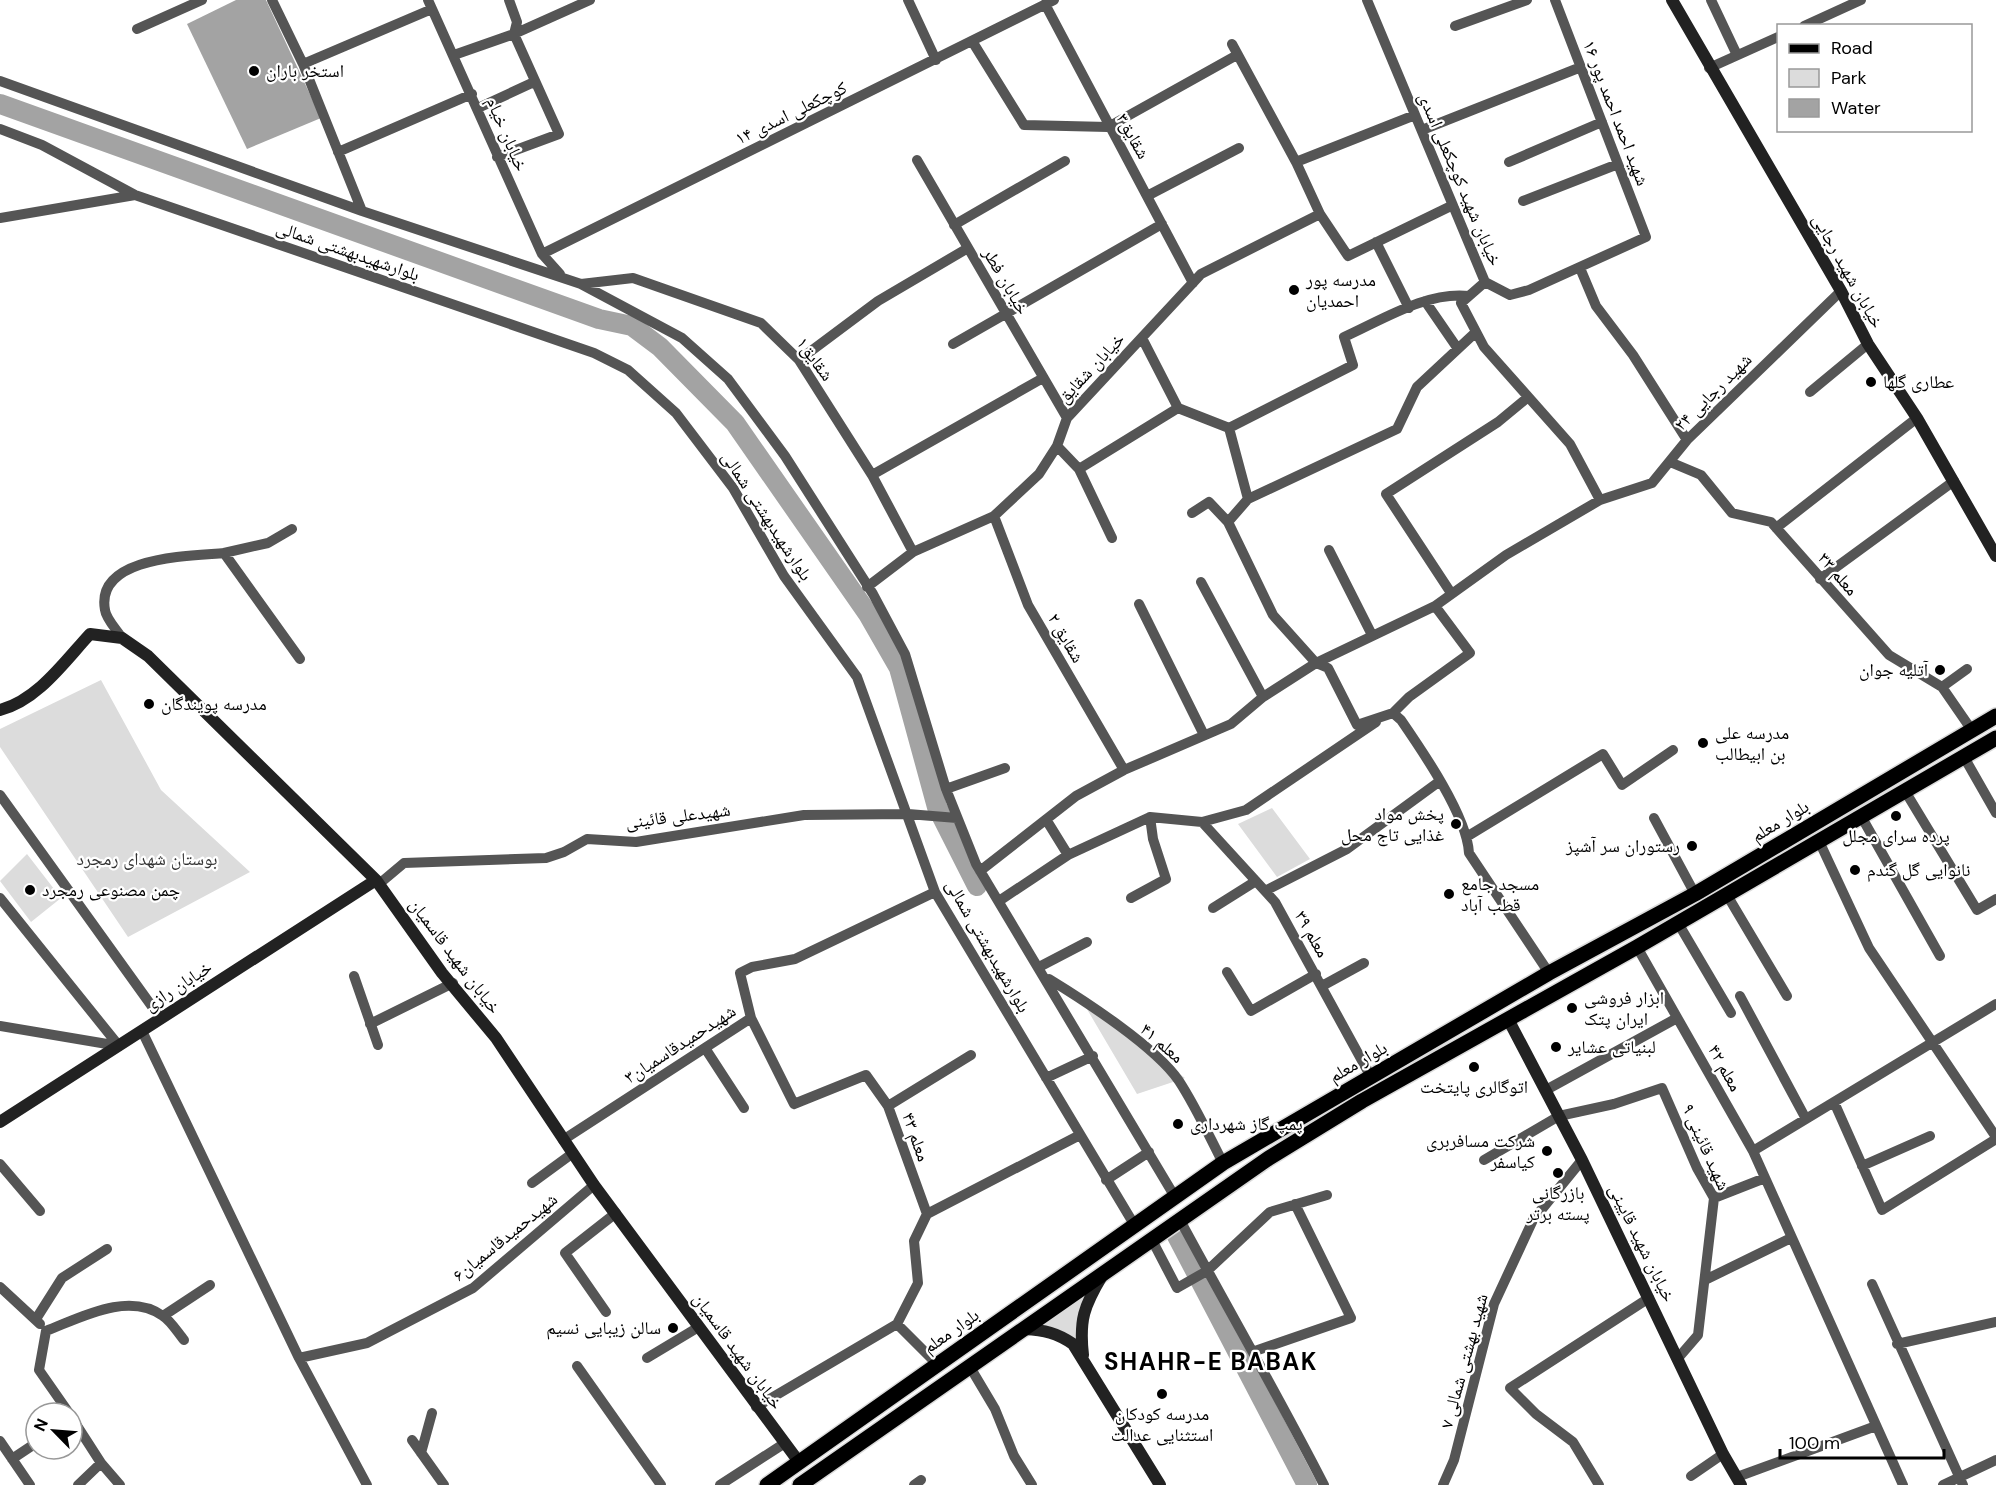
<svg xmlns="http://www.w3.org/2000/svg" width="1996" height="1485" font-family="'DM Sans','Noto Naskh Arabic',sans-serif">
	<style>
		.green { fill: #dcdcdc }
		.water { fill: #a3a3a3 }
		.lines { fill: none; stroke-linecap: round; stroke-linejoin: round }
		.river { stroke: #a3a3a3; stroke-width: 20 }
		.primary-casing { stroke: #dbdbdb; stroke-width: 18 }
		.street { stroke: #555; stroke-width: 10 }
		.secondary { stroke: #222; stroke-width: 12 }
		.primary { stroke: #000; stroke-width: 15 }
		.poi-dot { fill: #000; stroke: #fff; stroke-width: 2 }
		.labels { text-anchor: middle; stroke-width: 4.5; stroke-linejoin: round; paint-order: stroke }
		.poi-label { font-size: 18px; fill: #000; stroke: #fff; text-anchor: start }
		.street-label { font-size: 18px; fill: #000; stroke: #fff }
		.park-label { font-size: 18px; fill: #333; stroke: #fff }
		.district-label { font-size: 24px; font-weight: bold; letter-spacing: 1.5px; fill: #000; stroke: #fff }
	</style>
	<rect width="100%" height="100%" fill="#fff"/>
	<path class="green" d="M101 680 161 790 250 872 128 937 0 747V729Z
		M1272 808 1310 859 1277 877 1238 824Z
		M27 854 61 898 31 922 0 881Z
		M1081 999 1185 1078 1137 1094Z
		M1096 1283 1081 1352 1033 1328Z"/>
	<path class="water" d="M236 0H266L321 118 247 149 187 24Z"/>
	<g class="lines">
		<path class="river" d="M0 104 599 319 632 326 660 347 735 423 868 614 899 668 937 807 977 886
			M1176 1234 1307 1485"/>
		<g class="primary-casing">
			<path id="primary" d="M767 1485 1223 1163 1549 973 1695 894 1996 716
				M800 1485 1269 1158 1362 1101 1637 947 1996 738"/>
		</g>
		<path class="street" d="M272 0 303 64 362 211
			M428 0 542 254 560 274
			M908 0 936 60
			M1367 0 1485 282 1461 303 1484 347 1570 444 1600 500
			M1711 0 1737 55
			M1045 4 1193 283
			M1455 26 1527 0
			M1804 26 1861 0
			M137 29 202 0
			M972 41 1024 125 1108 127 1237 55
			M1232 44 1296 162
			M454 55 514 34 590 0
			M303 64 432 9
			M1709 68 1778 37
			M0 81 362 211 581 284 682 338 728 379 785 456 873 594 905 654 946 789 976 864 1175 1197
			M478 108 534 82
			M0 129 42 145 135 195 594 353 628 370 676 413 733 488 784 576 857 677 935 892 1135 1226
			M1422 130 1581 67
			M338 152 472 94
			M497 157 559 134 514 34 517 22 509 0
			M917 160 1067 418
			M1509 162 1602 122
			M1147 196 1239 148
			M1523 201 1618 164
			M1320 214 1296 162 1415 115
			M0 218 135 195
			M954 225 1065 161
			M1376 242 1409 308
			M542 254 1054 0
			M1580 268 1596 306 1633 355 1687 440
			M1485 282 1510 295 1529 290 1646 237 1555 0
			M581 284 633 278 761 323 799 360 872 475 913 552
			M1425 301 1458 349
			M1142 338 1178 408
			M953 344 1162 224
			M799 360 878 301 968 248
			M1810 392 1868 344
			M1178 408 1229 428 1248 499 1228 522 1273 615 1316 663 1328 668 1357 725 1393 713 1401 720C1423 752 1467 816 1469 853L1549 973
			M1229 428 1353 365 1344 337C1382 320 1427 291 1469 296
			M1057 446 1079 469 1112 538
			M1670 462 1701 475 1732 513 1771 522 1889 655 1942 687 1971 729
			M1079 469 1178 408
			M872 475 1043 378
			M1248 499 1397 429 1417 387 1476 332
			M1192 513 1209 502 1228 522
			M994 516 1028 605 1124 770
			M1776 528 1917 418
			M1329 550 1372 635
			M224 553 268 543 292 529
			M1820 579 1954 481
			M1201 582 1263 697
			M867 587 913 552 994 516 1039 474 1057 446 1067 418 1201 274 1320 214 1348 256 1451 206
			M1451 593 1386 494 1498 422 1527 398
			M1139 604 1204 735
			M122 638C117 630 106 619 105 610 95 556 190 556 224 553L300 659
			M1942 687 1967 669
			M1393 713 1409 697 1470 653 1435 606
			M1964 757 1996 813
			M946 789 1005 768
			M1905 791 1977 910 1996 899
			M0 795 161 1019
			M1861 816 1940 956
			M1654 818 1695 894
			M1047 821 1068 855
			M1202 822 1275 902 1371 1077
			M1468 836 1603 754 1622 785 1673 750
			M1819 841 1869 948 1996 1137
			M980 871 1076 796 1124 770 1231 724 1263 697 1316 663 1435 606 1506 555 1600 500 1652 483 1687 440 1841 291
			M379 884 404 863 546 858 564 852 587 839 636 842 804 815 908 814 957 818
			M1265 891 1347 849 1440 781
			M1727 895 1787 996
			M0 898 119 1046
			M1131 898 1166 879 1153 839 1150 817
			M999 901 1068 855 1150 817 1202 822 1246 810 1376 722
			M1213 908 1256 881
			M1678 923 1731 1013
			M1637 947 1753 1151 1996 1004
			M1039 967 1087 942
			M1227 972 1251 1011 1316 974
			M354 976 378 1045
			M1049 979C1085 1001 1156 1047 1179 1081 1196 1107 1209 1136 1223 1163
			M1322 986 1364 963
			M1740 996 1806 1119
			M751 1018 794 1104 866 1075 888 1106 927 1214 914 1241 918 1283 897 1324 937 1364
			M370 1024 453 983
			M0 1026 119 1046
			M142 1031 299 1358 367 1485
			M705 1048 744 1108
			M1046 1078 1093 1056
			M1546 1090 1677 1018
			M1834 1102 1882 1210 1996 1139
			M888 1106 971 1055
			M563 1140 751 1018 740 973 752 967 795 959 935 892
			M1753 1151 1903 1485
			M1484 1160 1559 1116 1614 1104 1662 1088 1697 1168 1714 1198 1698 1335 1679 1357
			M0 1164 40 1211
			M1862 1166 1930 1136
			M1106 1180 1149 1152
			M532 1183 573 1153
			M1714 1198 1765 1178
			M927 1214 1078 1136
			M1180 1220C1228 1309 1278 1395 1324 1485
			M1152 1240 1177 1288 1207 1271 1270 1212 1327 1195
			M1705 1280 1791 1238
			M1872 1284 1963 1485
			M0 1287 40 1324
			M606 1312 565 1253 616 1213
			M163 1316 210 1285
			M36 1319 62 1278 107 1249
			M46 1331C80 1318 128 1291 163 1316 171 1321 178 1333 184 1340
			M46 1331 39 1370 69 1413
			M1897 1344 1996 1322
			M1255 1351 1351 1318 1295 1204
			M299 1358 367 1343 473 1288 594 1185
			M647 1358 697 1328
			M577 1366 661 1485
			M970 1367 995 1409 1014 1456 1032 1485
			M756 1407 897 1324
			M72 1418 101 1463 120 1485
			M412 1440 444 1485
			M0 1441 30 1485
			M421 1453 432 1413
			M12 1459 36 1443
			M1691 1476 1723 1454
			M1737 1477 1876 1426
			M78 1485 101 1463
			M720 1485 785 1443
			M914 1485 921 1480
			M1443 1485 1454 1460 1494 1304 1533 1220 1582 1160
			M1599 1485 1573 1442 1536 1414 1510 1388 1649 1298
			M1943 1485 1996 1460"/>
		<path class="secondary" d="M1672 0 1841 291 1868 344 1917 418 1996 556
			M0 710C38 700 65 661 90 634L122 638 148 656 376 880 442 973 496 1038 594 1185 799 1462
			M1508 1019 1582 1160 1723 1454 1741 1485
			M0 1122 376 880
			M1025 1329C1044 1330 1057 1333 1073 1344L1160 1485
			M1083 1355C1079 1320 1084 1306 1102 1276"/>
		<use href="#primary" class="primary"/>
	</g>
	<g class="poi-dot">
		<circle cx="254" cy="71" r="6"/>
		<circle cx="1294" cy="290" r="6"/>
		<circle cx="1871" cy="382" r="6"/>
		<circle cx="1940" cy="670" r="6"/>
		<circle cx="149" cy="704" r="6"/>
		<circle cx="1703" cy="743" r="6"/>
		<circle cx="1896" cy="816" r="6"/>
		<circle cx="1456" cy="824" r="6"/>
		<circle cx="1692" cy="846" r="6"/>
		<circle cx="1855" cy="870" r="6"/>
		<circle cx="30" cy="890" r="6"/>
		<circle cx="1449" cy="894" r="6"/>
		<circle cx="1572" cy="1008" r="6"/>
		<circle cx="1556" cy="1047" r="6"/>
		<circle cx="1474" cy="1067" r="6"/>
		<circle cx="1178" cy="1124" r="6"/>
		<circle cx="1547" cy="1151" r="6"/>
		<circle cx="1558" cy="1173" r="6"/>
		<circle cx="673" cy="1328" r="6"/>
		<circle cx="1162" cy="1394" r="6"/>
	</g>
	<g class="labels">
		<g class="poi-label">
			<text x="266" y="77">استخر باران</text>
			<text x="1306" y="286">مدرسه پور<tspan x="1306" dy="21">احمدیان</tspan></text>
			<text x="1883" y="388">عطاری گلها</text>
			<text x="1928" y="676" text-anchor="end">آتلیه جوان</text>
			<text x="161" y="710">مدرسه پویندگان</text>
			<text x="1715" y="739">مدرسه علی<tspan x="1715" dy="21">بن ابیطالب</tspan></text>
			<text x="1444" y="820" text-anchor="end">پخش مواد<tspan x="1444" dy="21">غذایی تاج محل</tspan></text>
			<text x="1896" y="842" text-anchor="middle">پرده سرای مجلل</text>
			<text x="1680" y="852" text-anchor="end">رستوران سر آشپز</text>
			<text x="1867" y="876">نانوایی گل گندم</text>
			<text x="1461" y="890">مسجد جامع<tspan x="1461" dy="21">قطب آباد</tspan></text>
			<text x="42" y="896">چمن مصنوعی رمجرد</text>
			<text x="1584" y="1004">ابزار فروشی<tspan x="1584" dy="21">ایران پتک</tspan></text>
			<text x="1568" y="1053">لبنیاتی عشایر</text>
			<text x="1474" y="1093" text-anchor="middle">اتوگالری پایتخت</text>
			<text x="1190" y="1130">پمپ گاز شهرداری</text>
			<text x="1535" y="1147" text-anchor="end">شرکت مسافربری<tspan x="1535" dy="21">کیاسفر</tspan></text>
			<text x="1558" y="1199" text-anchor="middle">بازرگانی<tspan x="1558" dy="21">پسته برتر</tspan></text>
			<text x="661" y="1334" text-anchor="end">سالن زیبایی نسیم</text>
			<text x="1162" y="1420" text-anchor="middle">مدرسه کودکان<tspan x="1162" dy="21">استثنایی عدالت</tspan></text>
		</g>
		<g class="street-label">
			<text transform="translate(791 113) rotate(-26)" y="6">کوچکعلی اسدی ۱۴</text>
			<text transform="translate(1616 113) rotate(69)" y="6">شهید احمد احمد پور ۱۶</text>
			<text transform="translate(507 134) rotate(67)" y="6">خیابان خیام</text>
			<text transform="translate(1133 136) rotate(61)" y="6">شقایق۳</text>
			<text transform="translate(1460 179) rotate(67)" y="6">خیابان شهید کوچکعلی اسدی</text>
			<text transform="translate(348 251) rotate(19)" y="6">بلوارشهیدبهشتی شمالی</text>
			<text transform="translate(1848 271) rotate(61)" y="6">خیابان شهید رجایی</text>
			<text transform="translate(1006 281) rotate(60)" y="6">خیابان فطر</text>
			<text transform="translate(815 359) rotate(54)" y="6">شقایق۱</text>
			<text transform="translate(1091 368) rotate(-47)" y="6">خیابان شقایق</text>
			<text transform="translate(1713 392) rotate(-45)" y="6">شهید رجایی ۲۴</text>
			<text transform="translate(767 516) rotate(57)" y="6">بلوارشهیدبهشتی شمالی</text>
			<text transform="translate(1838 574) rotate(49)" y="6">معلم ۳۳</text>
			<text transform="translate(1066 638) rotate(60)" y="6">شقایق ۲</text>
			<text transform="translate(678 816) rotate(-7)" y="6">شهیدعلی قائینی</text>
			<text transform="translate(1780 821) rotate(-31)" y="6">بلوار معلم</text>
			<text transform="translate(1312 934) rotate(60)" y="6">معلم ۳۹</text>
			<text transform="translate(988 946) rotate(60)" y="6">بلوارشهیدبهشتی شمالی</text>
			<text transform="translate(455 956) rotate(53)" y="6">خیابان شهید قاسمیان</text>
			<text transform="translate(178 986) rotate(-33)" y="6">خیابان رازی</text>
			<text transform="translate(1162 1043) rotate(41)" y="6">معلم ۴۱</text>
			<text transform="translate(680 1044) rotate(-33)" y="6">شهیدحمیدقاسمیان۳</text>
			<text transform="translate(1358 1062) rotate(-30)" y="6">بلوار معلم</text>
			<text transform="translate(1725 1068) rotate(61)" y="6">معلم ۴۲</text>
			<text transform="translate(916 1137) rotate(71)" y="6">معلم ۴۳</text>
			<text transform="translate(1706 1147) rotate(66)" y="6">شهید قائینی ۹</text>
			<text transform="translate(505 1237) rotate(-39)" y="6">شهیدحمیدقاسمیان۶</text>
			<text transform="translate(1642 1243) rotate(64)" y="6">خیابان شهید قایینی</text>
			<text transform="translate(951 1331) rotate(-35)" y="6">بلوار معلم</text>
			<text transform="translate(738 1351) rotate(54)" y="6">خیابان شهید قاسمیان</text>
			<text transform="translate(1464 1361) rotate(-75)" y="6">شهید بهشتی شمالی ۷</text>
		</g>
		<g class="park-label">
			<text x="147" y="865">بوستان شهدای رمجرد</text>
		</g>
		<g class="district-label">
			<text x="1211" y="1370">SHAHR-E BABAK</text>
		</g>
	</g>
	<rect x="1777" y="24" width="195" height="108" fill="#ffffff" stroke="#999999" stroke-width="1.5"/>
	<rect x="1789" y="44" width="30" height="9" fill="#000000" stroke="#999999" stroke-width="1.5"/>
	<text x="1831" y="54" font-size="18" fill="#000000">Road</text>
	<rect x="1789" y="69" width="30" height="18" fill="#dcdcdc" stroke="#999999" stroke-width="1.5"/>
	<text x="1831" y="84" font-size="18" fill="#000000">Park</text>
	<rect x="1789" y="99" width="30" height="18" fill="#a3a3a3" stroke="#999999" stroke-width="1.5"/>
	<text x="1831" y="114" font-size="18" fill="#000000">Water</text>
	<g transform="translate(54 1431) rotate(295)"><circle r="28" fill="#ffffff" stroke="#999999" stroke-width="1.5"/>
	<path d="M0-4.5L10 22L0 15L-10 22Z" fill="#000000"/>
	<text y="-9" font-size="16" font-weight="bold" text-anchor="middle" fill="#000000">N</text>
	</g>
	<path d="M1780 1449v9h164v-9" fill="none" stroke="#000000" stroke-width="3"/>
	<text x="1789" y="1449" font-size="18" fill="#000000" stroke="#ffffff" stroke-width="4.5" paint-order="stroke">100 m</text>
</svg>
